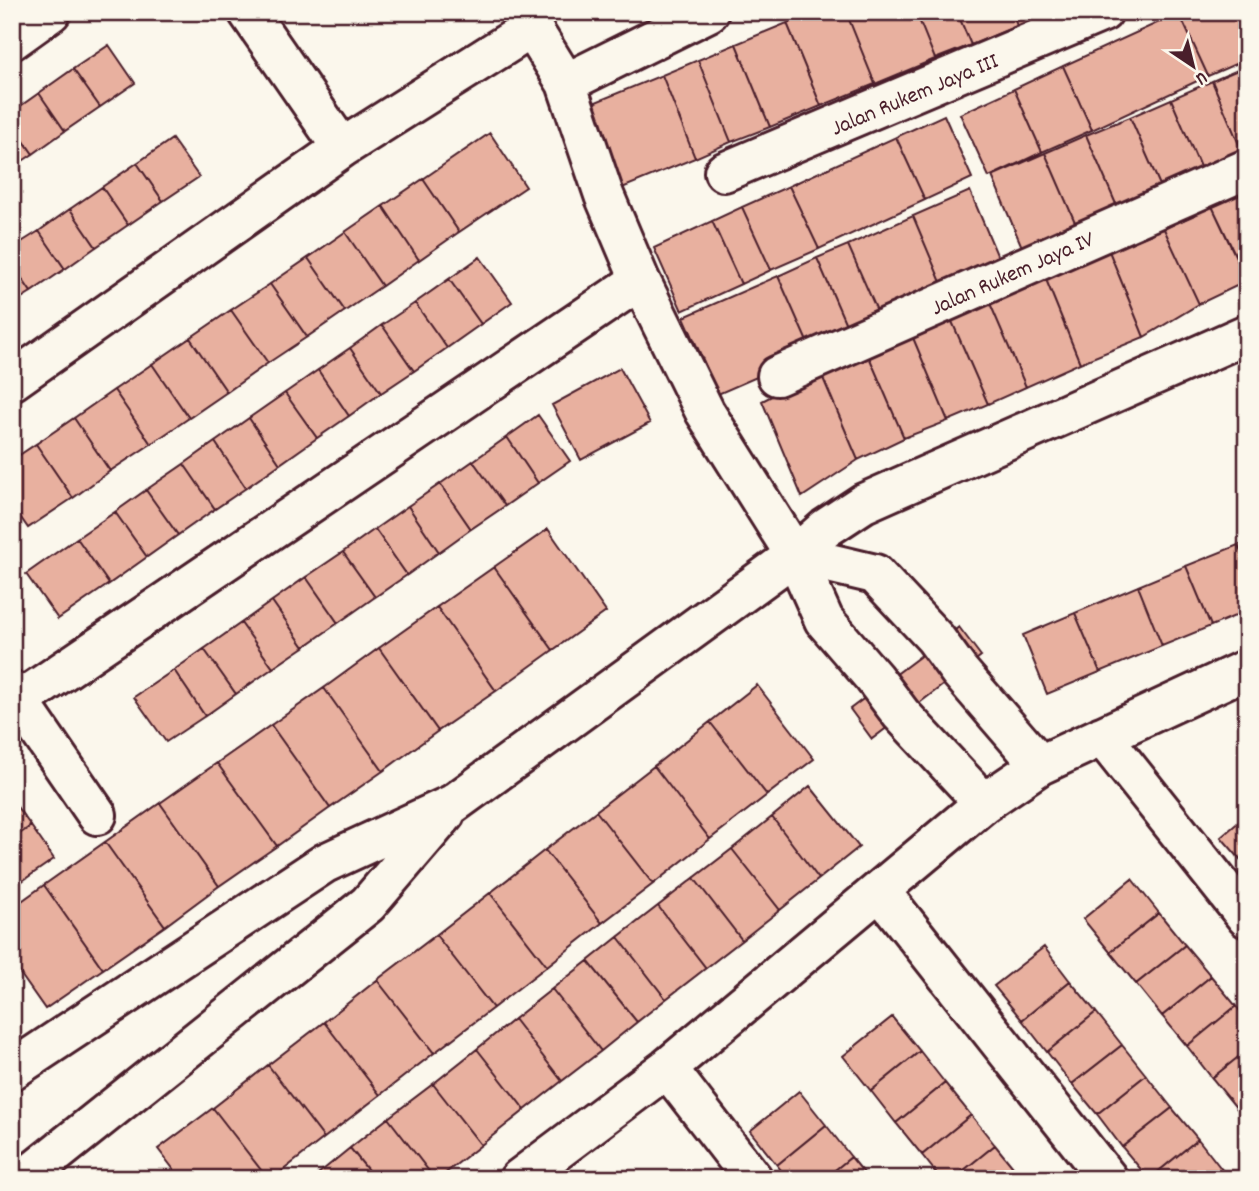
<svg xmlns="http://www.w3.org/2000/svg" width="1259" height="1191" font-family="Dekko,sans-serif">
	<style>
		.building { fill: #e8b09f; stroke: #4a1f2b; stroke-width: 2 }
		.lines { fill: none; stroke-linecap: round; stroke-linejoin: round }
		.minor-casing { stroke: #4a1f2b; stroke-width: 44 }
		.minor { stroke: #fbf7ec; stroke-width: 38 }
		.labels { text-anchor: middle; stroke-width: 6; stroke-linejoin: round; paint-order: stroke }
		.street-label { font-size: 23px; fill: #4a1f2b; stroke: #fbf7ec }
	</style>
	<rect width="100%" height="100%" fill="#fbf7ec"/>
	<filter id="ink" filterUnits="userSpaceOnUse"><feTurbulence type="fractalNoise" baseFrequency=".0143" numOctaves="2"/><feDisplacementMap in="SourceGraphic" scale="14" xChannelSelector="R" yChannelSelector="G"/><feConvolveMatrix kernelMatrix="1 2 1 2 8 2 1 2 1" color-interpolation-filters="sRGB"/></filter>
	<g filter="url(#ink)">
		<path class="building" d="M814 12H846L875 84 821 106 787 23Z
			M846 12H916L935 59 875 84Z
			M916 12H957L971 45 935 59Z
			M957 12H1012L1017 26 971 45Z
			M1012 12H1049L1017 26Z
			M1235 12 1247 38V59L1208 76 1179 13Z
			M1235 12H1247V38Z
			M1179 13 1208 76 1092 130 1063 66Z
			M787 23 821 106 770 127 736 44Z
			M736 44 770 127 731 142 698 60Z
			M109 45 135 83 100 107 73 69Z
			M698 60 731 142 695 158 662 75Z
			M1063 66 1092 130 1042 152 1014 89Z
			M1247 66V163L1212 81Z
			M73 69 100 107 65 131 39 93Z
			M662 75 695 158 615 191 581 108Z
			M1212 81 1247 163 1206 181 1171 99Z
			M1014 89 1042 152 989 177 960 114Z
			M39 93 65 131 33 154 12 124V112Z
			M1171 99 1206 181 1166 199 1130 117Z
			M944 115 972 178 925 200 896 137Z
			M1130 117 1166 199 1122 218 1086 135Z
			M12 124 33 154 12 168Z
			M490 133 526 187 459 232 423 179Z
			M1086 135 1122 218 1081 236 1045 153Z
			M896 137 925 200 819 249 789 186Z
			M172 139 199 177 163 201 137 163Z
			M1045 153 1081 236 1027 259 992 176Z
			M137 163 163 201 128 225 102 187Z
			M423 179 459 232 419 260 383 206Z
			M789 186 819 249 771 270 742 207Z
			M102 187 128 225 96 247 70 209Z
			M970 191 1003 269 946 294 913 216Z
			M1247 191V279L1212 206Z
			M383 206 419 260 382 286 345 232Z
			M1212 206 1247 281 1199 304 1164 229Z
			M742 207 771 270 741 284 712 221Z
			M70 209 96 247 65 269 39 231Z
			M913 216 946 294 882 322 848 245Z
			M712 221 741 284 682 311 654 248Z
			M1164 229 1199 304 1144 337 1109 251Z
			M39 231 65 269 31 292 12 264V248Z
			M345 232 382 286 345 311 308 258Z
			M848 245 882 322 851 336 817 258Z
			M1109 251 1144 337 1080 363 1045 277Z
			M480 257 512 302 481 324 449 279Z
			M308 258 345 311 307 337 270 284Z
			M817 258 851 336 812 353 778 276Z
			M12 264 31 292 12 304Z
			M778 276 812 353 718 394 684 317Z
			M1045 277 1080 363 1026 387 989 301Z
			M449 279 481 324 447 348 415 303Z
			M270 284 307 337 268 363 231 310Z
			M989 301 1026 387 988 404 950 317Z
			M415 303 447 348 414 371 382 325Z
			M231 310 268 363 227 392 190 338Z
			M950 317 988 404 948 421 911 333Z
			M382 325 414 371 381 393 350 348Z
			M911 333 948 421 904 438 867 352Z
			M190 338 227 392 189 418 152 364Z
			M350 348 381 393 349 416 318 370Z
			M867 352 904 438 858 460 820 371Z
			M152 364 189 418 151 444 114 390Z
			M620 368 650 423 581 460 552 405Z
			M318 370 349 416 317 438 285 393Z
			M820 371 858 460 802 497 762 401Z
			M114 390 151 444 110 471 74 418Z
			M285 393 317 438 280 464 249 418Z
			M538 415 570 461 538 483 507 437Z
			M74 418 110 471 73 498 36 444Z
			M249 418 280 464 246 488 215 442Z
			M507 437 538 483 505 506 473 461Z
			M215 442 246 488 215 509 184 464Z
			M36 444 73 498 28 528 12 505V460Z
			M473 461 505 506 471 529 440 484Z
			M184 464 215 509 178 535 146 490Z
			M440 484 471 529 439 552 408 506Z
			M146 490 178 535 147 557 115 512Z
			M408 506 439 552 407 575 375 529Z
			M115 512 147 557 109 584 77 538Z
			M375 529 407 575 375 597 343 552Z
			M548 529 606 612 553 650 494 567Z
			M77 538 109 584 58 619 26 574Z
			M1247 541V567L1238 545Z
			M1238 545 1247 567V611L1211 626 1186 566Z
			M343 552 375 597 338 623 306 577Z
			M1186 566 1211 626 1162 646 1138 586Z
			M494 567 553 650 496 691 437 607Z
			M306 577 338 623 304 647 272 601Z
			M1138 586 1162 646 1100 672 1075 613Z
			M272 601 304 647 273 668 241 623Z
			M437 607 496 691 438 731 379 648Z
			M1075 613 1100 672 1047 694 1023 635Z
			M241 623 273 668 236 694 204 649Z
			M959 627 981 656 872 739 850 709Z
			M379 648 438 731 383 771 324 688Z
			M204 649 236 694 205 716 174 670Z
			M174 670 205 716 166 742 134 697Z
			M757 685 814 759 767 795 710 722Z
			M324 688 383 771 330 808 271 725Z
			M710 722 767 795 710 839 654 766Z
			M271 725 330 808 277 846 217 763Z
			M217 763 277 846 219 886 160 803Z
			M654 766 710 839 653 884 596 811Z
			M810 786 859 847 819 879 772 817Z
			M12 800 31 826 12 839Z
			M160 803 219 886 165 926 105 842Z
			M596 811 653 884 602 923 545 850Z
			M1247 815V867L1221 837Z
			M772 817 819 879 780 910 732 849Z
			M31 826 54 859 12 888V839Z
			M105 842 165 926 103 969 44 885Z
			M732 849 780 910 742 940 694 878Z
			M545 850 602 923 547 966 490 893Z
			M694 878 742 940 706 968 658 906Z
			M1132 879 1159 913 1110 952 1083 919Z
			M44 885 103 969 45 1009 12 962V908Z
			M490 893 547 966 493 1008 436 935Z
			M658 906 706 968 666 999 618 937Z
			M1159 913 1185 945 1136 984 1110 952Z
			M436 935 493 1008 434 1053 377 980Z
			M618 937 666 999 637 1022 588 961Z
			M1185 945 1211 976 1162 1016 1136 984Z
			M1044 947 1070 981 1022 1020 994 986Z
			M588 961 637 1022 601 1051 552 989Z
			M1211 976 1236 1006 1187 1046 1162 1016Z
			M377 980 434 1053 380 1095 324 1022Z
			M1070 981 1096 1012 1047 1052 1022 1020Z
			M552 989 601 1051 562 1081 514 1019Z
			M1236 1006 1247 1020V1050L1212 1078 1187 1046Z
			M1096 1012 1122 1045 1072 1084 1047 1052Z
			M892 1017 920 1051 871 1091 843 1056Z
			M514 1019 562 1081 525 1110 477 1049Z
			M324 1022 380 1095 324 1138 268 1065Z
			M1122 1045 1146 1075 1097 1114 1072 1084Z
			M477 1049 525 1110 481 1145 433 1084Z
			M1247 1050V1103L1238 1110 1212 1078Z
			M920 1051 945 1083 896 1123 871 1091Z
			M268 1065 324 1138 272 1179H268L213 1108Z
			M1146 1075 1172 1108 1122 1147 1097 1114Z
			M945 1083 971 1115 922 1155 896 1123Z
			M433 1084 481 1145 438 1179H435L388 1118Z
			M799 1091 826 1125 777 1165 750 1131Z
			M1247 1103V1121L1238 1110Z
			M213 1108 268 1179H181L158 1149Z
			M1172 1108 1198 1139 1149 1179 1122 1147Z
			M971 1115 995 1145 953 1179H941L922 1155Z
			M388 1118 435 1179H375L350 1148Z
			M826 1125 851 1157 824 1179H788L777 1165Z
			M1198 1139 1223 1171 1213 1179H1149Z
			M995 1145 1021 1177 1020 1179H953Z
			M350 1148 375 1179H314L313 1178Z
			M851 1157 869 1179H824Z"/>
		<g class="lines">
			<g class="minor-casing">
				<path id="minor" d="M248 12 342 148
					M526 12 532 28 566 83 604 195 640 280 705 412 795 555 824 620 874 678 901 714 984 803
					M12 40 51 12
					M566 83 709 12
					M724 172 1103 12
					M777 376 1247 169
					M12 381 342 148 532 28
					M795 555 875 574 935 638 959 671 1040 765
					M12 691 97 815
					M19 701 640 280
					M1102 736 1247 918
					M880 891 1108 1179
					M667 1068 753 1179
					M12 1070 325 863 453 804 795 555 826 528 864 503 1247 334
					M24 1179 368 904 445 814
					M519 1179 667 1068 984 803 1040 765 1247 669"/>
			</g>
			<use href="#minor" class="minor"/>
		</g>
	</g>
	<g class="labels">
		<g class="street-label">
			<text transform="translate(914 93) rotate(-23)" y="8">Jalan Rukem Jaya III</text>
			<text transform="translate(1012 272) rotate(-24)" y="8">Jalan Rukem Jaya IV</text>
		</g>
	</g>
	<rect width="1259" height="1191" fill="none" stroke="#fbf7ec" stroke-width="42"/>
	<rect x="21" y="21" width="1217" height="1149" fill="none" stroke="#4a1f2b" stroke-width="2.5" filter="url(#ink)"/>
	<g transform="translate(1193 66) rotate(145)" stroke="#fbf7ec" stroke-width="5" paint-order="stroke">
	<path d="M0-5L12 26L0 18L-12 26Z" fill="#4a1f2b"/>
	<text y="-10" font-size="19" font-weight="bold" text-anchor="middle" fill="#4a1f2b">U</text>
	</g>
</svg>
